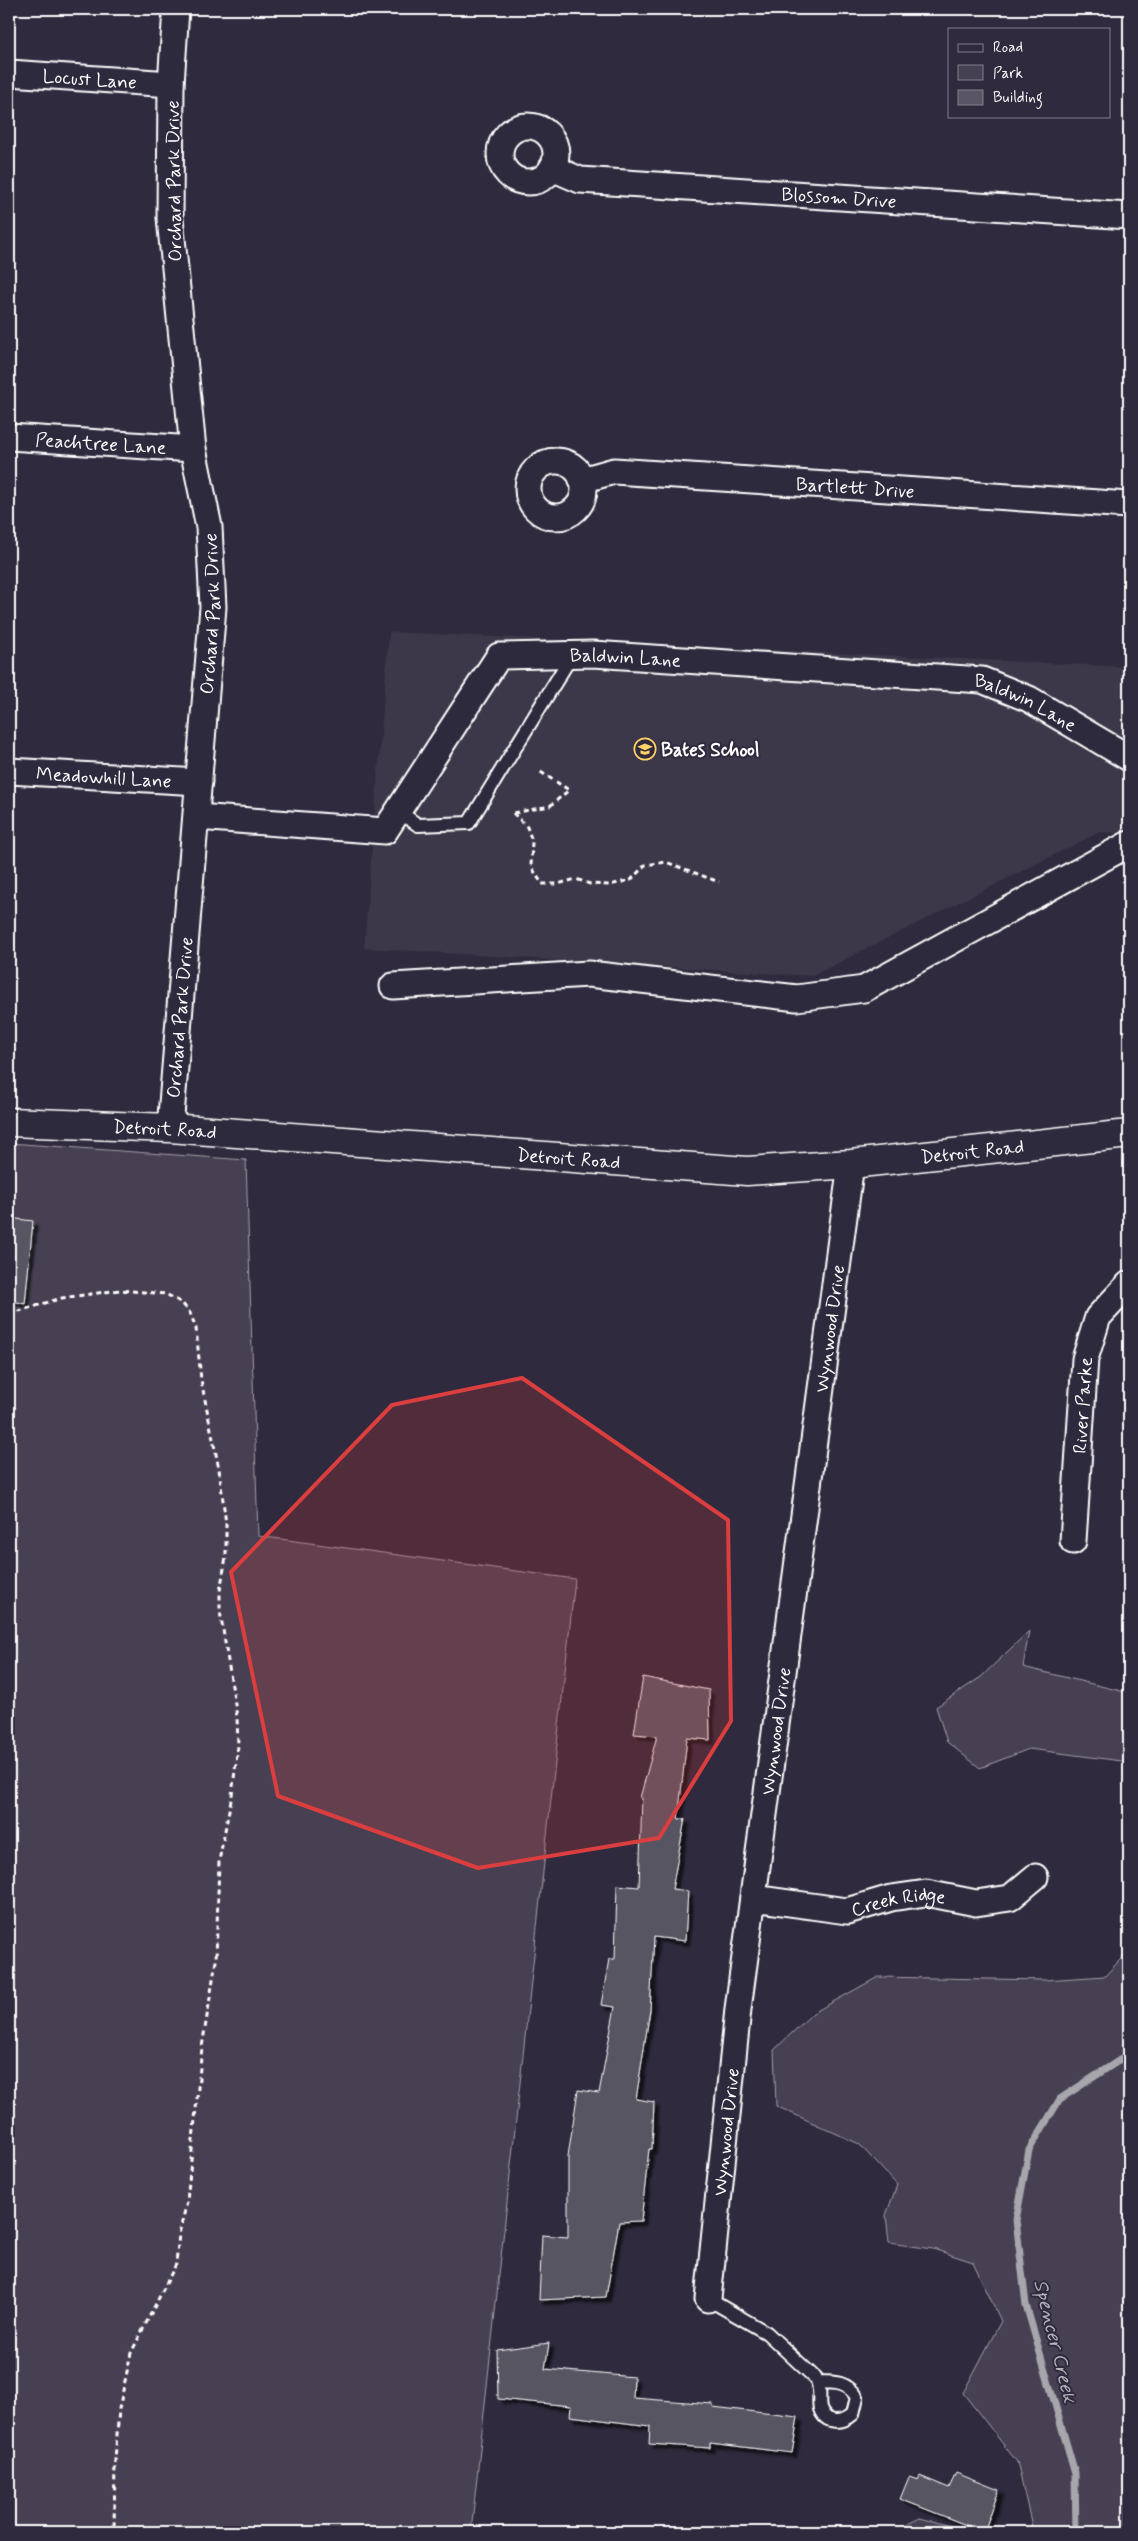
<svg xmlns="http://www.w3.org/2000/svg" width="1138" height="2541" font-family="Mynerve,sans-serif">
	<style>
		.built { fill: #3c3749 }
		.green { fill: #464152; stroke: #a2a0a8 }
		.lines { fill: none; stroke-linecap: round; stroke-linejoin: round }
		.stream { stroke: #a7a6ad; stroke-width: 7 }
		.building { fill: #595564; stroke: #fff; filter: url(#shadow) }
		.service-casing { stroke: #fff; stroke-width: 16 }
		.minor-casing { stroke: #fff; stroke-width: 29 }
		.primary-casing { stroke: #fff; stroke-width: 31 }
		.path { stroke: #fff; stroke-width: 3; stroke-dasharray: 5 4; stroke-linecap: butt }
		.service { stroke: #2f2a3d; stroke-width: 12 }
		.minor { stroke: #2f2a3d; stroke-width: 25 }
		.primary { stroke: #2f2a3d; stroke-width: 28 }
		.marked { fill: #da3e3e; fill-opacity: 0.2; stroke: #da3e3e; stroke-width: 4; stroke-linejoin: round }
		.labels { text-anchor: middle; stroke-width: 4; stroke-linejoin: round; paint-order: stroke }
		.street-label { font-size: 19px; fill: #fff; stroke: #2f2a3d }
		.poi-label { font-size: 19px; font-weight: bold; fill: #fff; stroke: #2f2a3d; text-anchor: start }
		.water-label { font-size: 20px; font-style: italic; fill: #b6b4bb; stroke: #2f2a3d }
	</style>
	<defs>
		<filter id="shadow"><feDropShadow dx="4.5" dy="4.5" stdDeviation="1" flood-color="#0009"/></filter>
	</defs>
	<rect width="100%" height="100%" fill="#2f2a3d"/>
	<filter id="ink" filterUnits="userSpaceOnUse"><feTurbulence type="fractalNoise" baseFrequency=".02" numOctaves="2"/><feDisplacementMap in="SourceGraphic" scale="10" xChannelSelector="R" yChannelSelector="G"/><feConvolveMatrix kernelMatrix="1 2 1 2 8 2 1 2 1" color-interpolation-filters="sRGB"/></filter>
	<g filter="url(#ink)">
		<path class="built" d="M389 632 1129 667V834L1100 832 812 976 364 948Z"/>
		<path class="green" d="M9 1143 246 1160 258 1536 575 1579 471 2532H9Z
			M1029 1631 1023 1667 1129 1693V1762L1029 1749 980 1768 947 1742 936 1707 981 1677Z
			M1129 1950V2532H1015L1032 2526 1017 2462 963 2393 1001 2321 973 2262 933 2249 889 2243 886 2215 897 2185 859 2144 776 2106 774 2050 813 2013 878 1977 1045 1980 1105 1976Z
			M920 2518 974 2532H891Z"/>
		<g class="lines">
			<path class="stream" d="M1076 2532 1075 2473 1026 2305 1016 2220 1029 2150 1060 2099 1129 2054"/>
		</g>
		<path class="building" d="M9 1218 33 1221 25 1304 9 1300Z
			M643 1677 709 1690 710 1740 687 1738 678 1819H685L672 1889 688 1891 685 1941 654 1937 650 2010 636 2099 654 2102 652 2149H649L641 2221 619 2222 606 2297 539 2300 542 2235 568 2237V2156L578 2090 599 2093 615 2007 601 2005 609 1959H615L617 1885 639 1887 642 1798H640L657 1736 634 1734Z
			M549 2343 545 2369 634 2377 633 2398 713 2404V2407L798 2417 792 2453 710 2443V2448L649 2444 650 2426 570 2416 571 2406 498 2399 497 2350Z
			M956 2473 999 2490 984 2532 900 2499 909 2477 918 2480 920 2476 949 2488Z"/>
		<g class="lines">
			<g class="service-casing">
				<path id="service" d="M398 811 418 825 469 823 572 655
					M708 2299 767 2333 812 2375C814 2378 817 2381 818 2385 821 2393 818 2401 820 2409 826 2425 843 2423 853 2414L857 2397C847 2382 835 2382 818 2382"/>
			</g>
			<g class="minor-casing">
				<g id="minor">
					<path id="s1" d="M9 73 171 84"/>
					<circle cx="528" cy="154" r="28"/>
					<path id="s2" d="M552 168 580 180 1129 216"/>
					<path id="s3" d="M9 437 193 449"/>
					<circle cx="556" cy="489" r="28"/>
					<path id="s4" d="M582 480 614 471 1129 505"/>
					<path id="s5" d="M9 771 199 782"/>
					<path id="s6" d="M197 817 385 831 499 656 593 654 982 680 1029 699 1129 758"/>
					<path d="M393 986 589 974 797 998 864 989 1129 844"/>
					<path id="s7" d="M170 1128 213 607 209 527 193 449 170 218 171 84 176 9"/>
					<path id="s8" d="M1073 1541 1085 1359 1098 1317 1129 1284"/>
					<path id="s9" d="M753 1898 847 1911 891 1898 926 1893 976 1903 1010 1898 1035 1877"/>
					<path id="s10" d="M708 2299 738 2009 851 1164"/>
				</g>
			</g>
			<g class="primary-casing">
				<g id="primary">
					<path id="s11" d="M9 1122 170 1128 747 1171 851 1164 1129 1134"/>
				</g>
			</g>
			<path class="path" d="M513 813 527 827 532 841 531 866 542 884H558L576 879 590 884 610 885 631 880 645 865 666 862 719 882
				M514 813 550 806 569 790 539 771
				M9 1314 62 1298 120 1290 166 1294 182 1303 190 1313 196 1328 201 1380 219 1469 226 1524V1557L220 1591V1611L237 1717 238 1746 232 1795 219 1861 216 1961 202 2047 187 2202 179 2234 176 2264 131 2353 119 2409 115 2460 114 2532"/>
			<use href="#service" class="service"/>
			<use href="#minor" class="minor"/>
			<use href="#primary" class="primary"/>
		</g>
	</g>
	<path class="marked" d="M522 1378 728 1520 731 1721 659 1838 478 1868 278 1796 231 1572 392 1405Z"/>
	<defs>
		<g id="school-ring" transform="scale(1.125)"><circle r="9.5" fill="#2f2a3d" stroke="#ffd166" stroke-width="1.5"/><path d="M0-5L7-2L0 1L-7-2ZM-4 1L0 2.5L4 1V4Q0 6-4 4Z" fill="#ffd166"/></g>
	</defs>
	<g fill-rule="evenodd">
		<use href="#school-ring" x="645" y="749"/>
	</g>
	<g class="labels">
		<g class="street-label">
			<text dy="7" stroke="none"><textPath href="#s1" startOffset="81">Locust Lane</textPath></text>
			<text transform="translate(173 181) rotate(-91)" y="7">Orchard Park Drive</text>
			<text dy="7" stroke="none"><textPath href="#s2" startOffset="290">Blossom Drive</textPath></text>
			<text dy="7" stroke="none"><textPath href="#s3" startOffset="92">Peachtree Lane</textPath></text>
			<text dy="7" stroke="none"><textPath href="#s4" startOffset="275">Bartlett Drive</textPath></text>
			<text dy="7" stroke="none"><textPath href="#s7" startOffset="516">Orchard Park Drive</textPath></text>
			<text dy="7" stroke="none"><textPath href="#s6" startOffset="524">Baldwin Lane</textPath></text>
			<text dy="7" stroke="none"><textPath href="#s6" startOffset="930">Baldwin Lane</textPath></text>
			<text dy="7" stroke="none"><textPath href="#s5" startOffset="95">Meadowhill Lane</textPath></text>
			<text dy="7" stroke="none"><textPath href="#s7" startOffset="111">Orchard Park Drive</textPath></text>
			<text dy="7" stroke="none"><textPath href="#s11" startOffset="156">Detroit Road</textPath></text>
			<text dy="7" stroke="none"><textPath href="#s11" startOffset="966">Detroit Road</textPath></text>
			<text dy="7" stroke="none"><textPath href="#s11" startOffset="561">Detroit Road</textPath></text>
			<text dy="7" stroke="none"><textPath href="#s10" startOffset="978">Wynwood Drive</textPath></text>
			<text dy="7" stroke="none"><textPath href="#s8" startOffset="136">River Parke</textPath></text>
			<text dy="7" stroke="none"><textPath href="#s10" startOffset="572">Wynwood Drive</textPath></text>
			<text dy="7" stroke="none"><textPath href="#s9" startOffset="148">Creek Ridge</textPath></text>
			<text dy="7" stroke="none"><textPath href="#s10" startOffset="168">Wynwood Drive</textPath></text>
		</g>
		<g class="poi-label">
			<text x="661" y="756">Bates School</text>
		</g>
		<g class="water-label">
			<text transform="translate(1056 2341) rotate(76)" y="7">Spencer Creek</text>
		</g>
	</g>
	<rect width="1138" height="2541" fill="none" stroke="#2f2a3d" stroke-width="30"/>
	<rect x="15" y="15" width="1108" height="2511" fill="none" stroke="#fff" stroke-width="2" filter="url(#ink)"/>
	<rect x="948" y="28" width="162" height="90" fill="#2f2a3d" stroke="#827f8b"/>
	<rect x="958" y="44" width="25" height="8" fill="#2f2a3d" stroke="#827f8b"/>
	<text x="993" y="52" font-size="15" fill="#ffffff">Road</text>
	<rect x="958" y="65" width="25" height="15" fill="#464152" stroke="#827f8b"/>
	<text x="993" y="78" font-size="15" fill="#ffffff">Park</text>
	<rect x="958" y="90" width="25" height="15" fill="#595564" stroke="#827f8b"/>
	<text x="993" y="102" font-size="15" fill="#ffffff">Building</text>
</svg>
